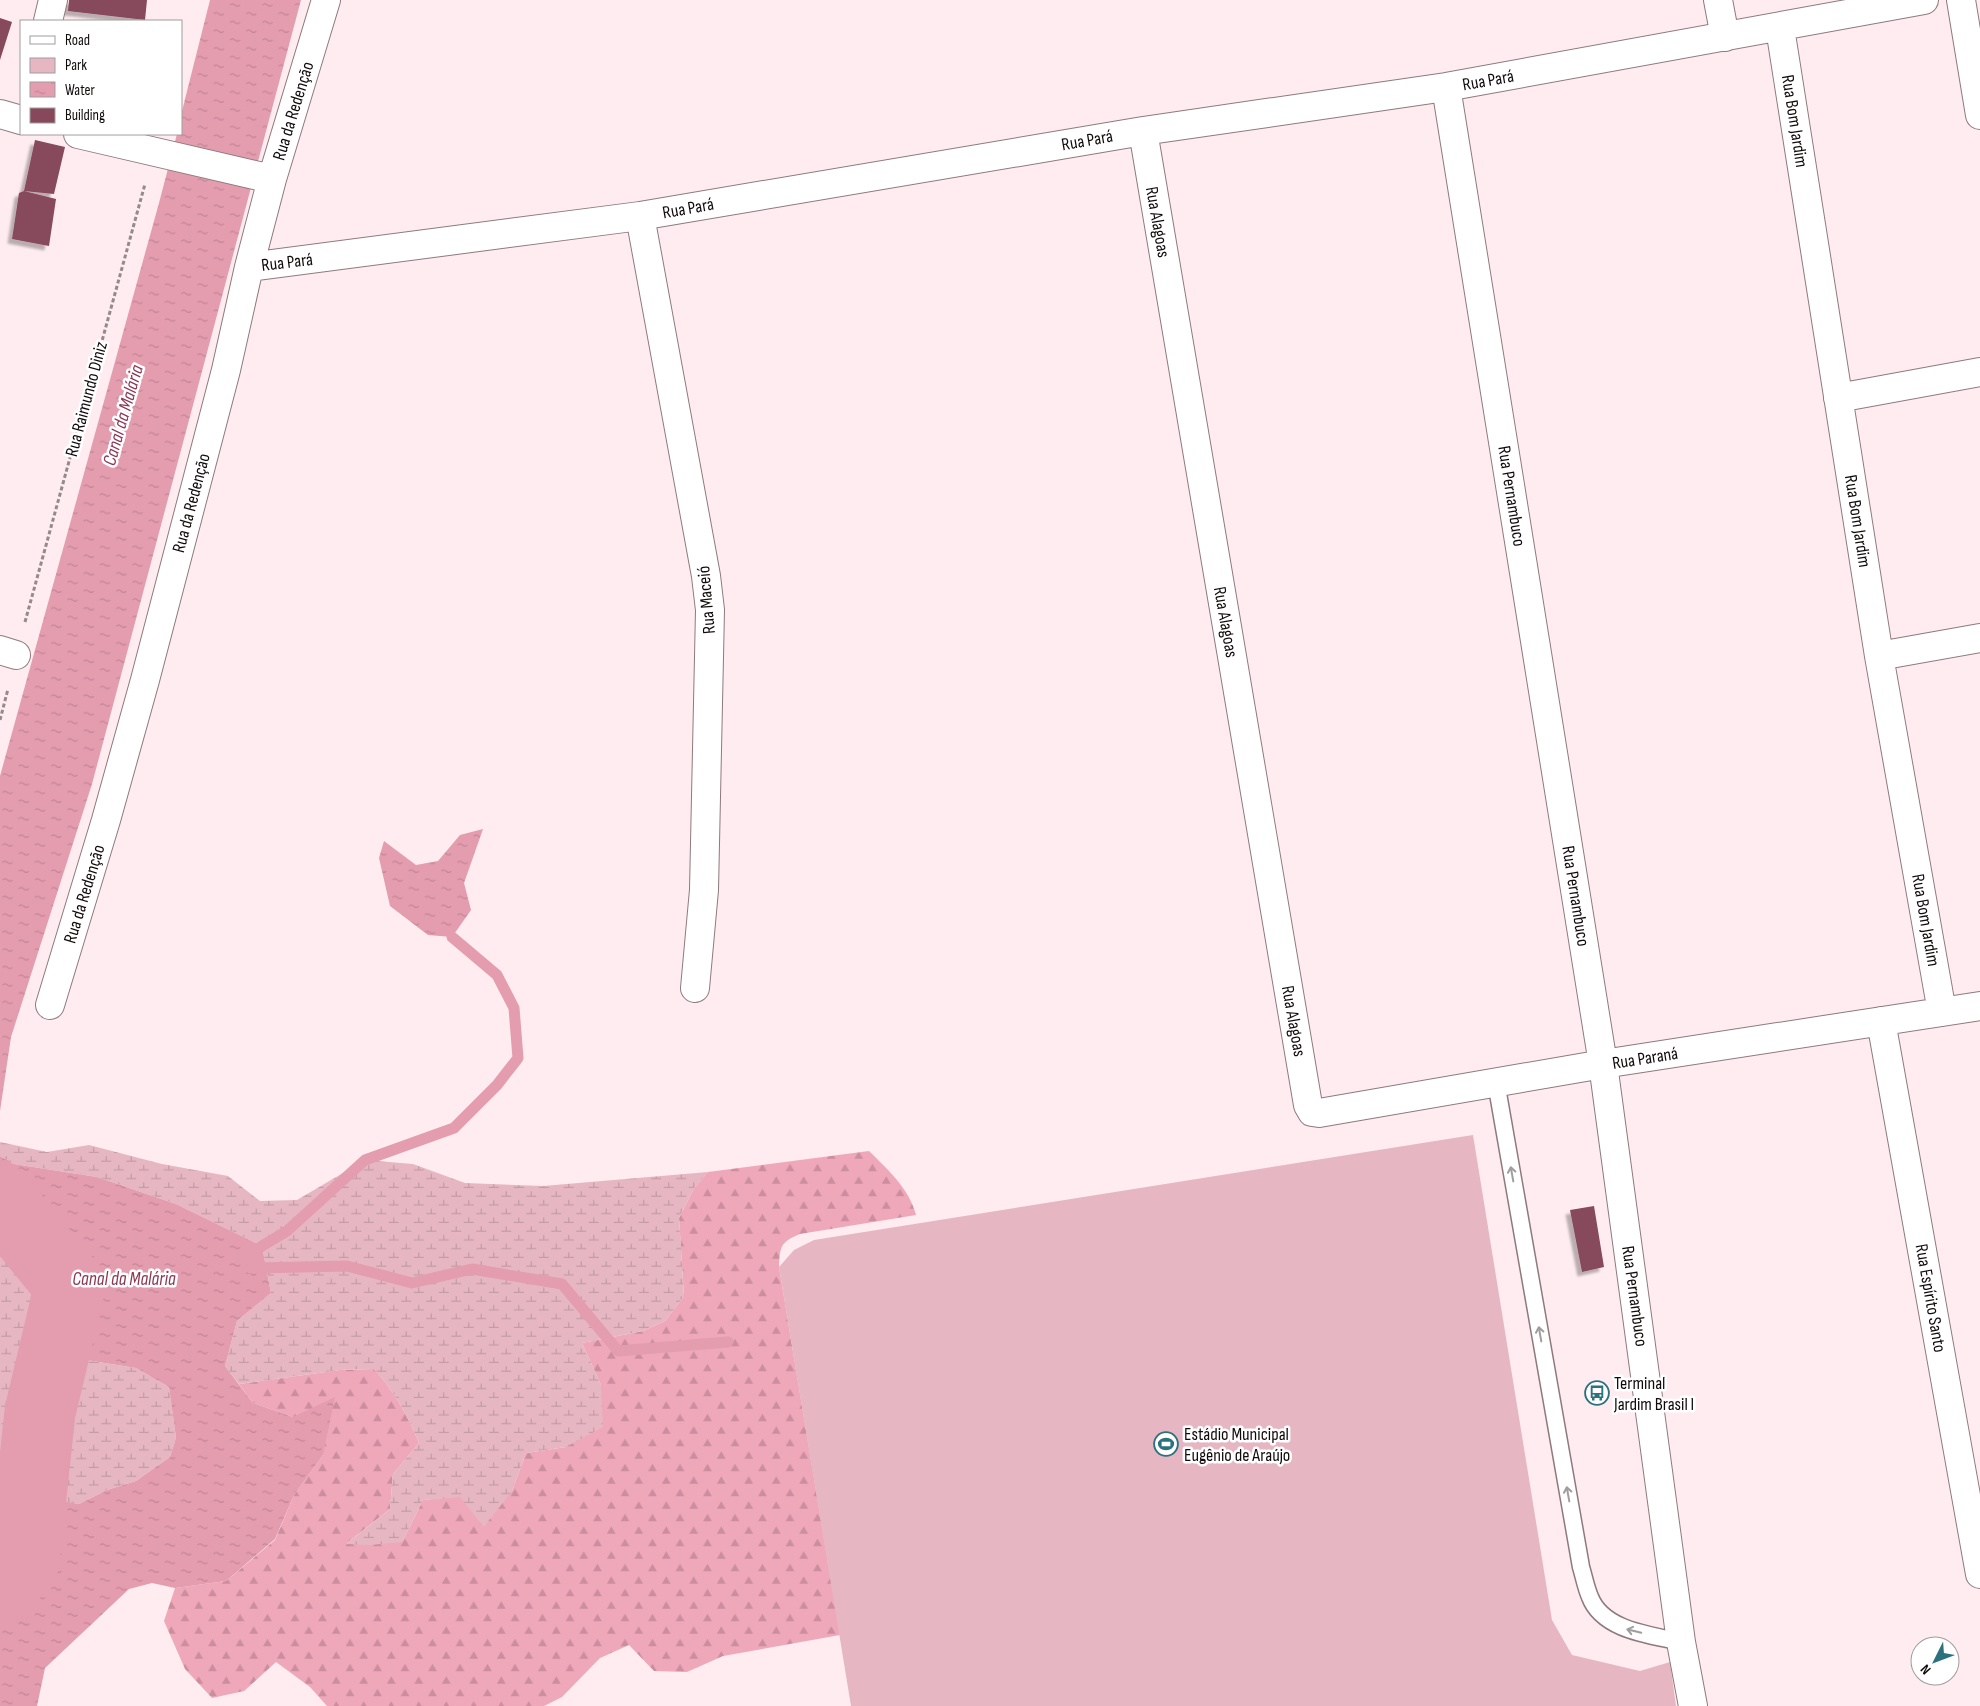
<svg xmlns="http://www.w3.org/2000/svg" width="1980" height="1706" font-family="'Sofia Sans Condensed',sans-serif">
	<style>
		.forest { fill: url(#forest-firs) }
		.wetland { fill: url(#wetland-marsh) }
		.park { fill: #e6b7c3 }
		.water { fill: url(#water-ripples) }
		.lines { fill: none; stroke-linecap: round; stroke-linejoin: round }
		.stream { stroke: #e49caf; stroke-width: 11 }
		.river { stroke: #e49caf; stroke-width: 71 }
		.building { fill: #87485b; filter: url(#shadow) }
		.lane-casing { stroke: #8e7a7e; stroke-width: 19 }
		.street-casing { stroke: #8e7a7e; stroke-width: 30 }
		.path { stroke: #96898b; stroke-width: 3; stroke-dasharray: 4 2.5; stroke-linecap: butt }
		.lane { stroke: #fff; stroke-width: 16 }
		.street { stroke: #fff; stroke-width: 28 }
		.oneway { stroke: #a09d9d }
		.labels { text-anchor: middle; stroke-width: 5; stroke-linejoin: round; paint-order: stroke }
		.street-label { font-size: 18px; fill: #110a0b; stroke: #fff }
		.poi-label { font-size: 18px; fill: #110a0b; stroke: #fff; text-anchor: start }
		.water-label { font-size: 19px; font-style: italic; fill: #8b3653; stroke: #fff }
	</style>
	<defs>
		<pattern id="forest-firs" width="22" height="20" patternUnits="userSpaceOnUse" patternTransform="scale(1.25)"><rect width="22" height="20" fill="#efa7ba"/><path d="M5 1l3.5 6h-7zM16 11l3.5 6h-7z" fill="#cc8e9f"/></pattern>
		<pattern id="wetland-marsh" width="20" height="14" patternUnits="userSpaceOnUse" patternTransform="scale(1.25)"><rect width="20" height="14" fill="#e6b7c3"/><path d="M1 5h8M5 5V1M11 12h8M15 12V8" fill="none" stroke="#c49ca6"/></pattern>
		<pattern id="water-ripples" width="26" height="14" patternUnits="userSpaceOnUse" patternTransform="scale(1.25)"><rect width="26" height="14" fill="#e49caf"/><path d="M2 4q2-2 4 0t4 0M15 11q2-2 4 0t4 0" fill="none" stroke="#c38595"/></pattern>
		<filter id="shadow"><feDropShadow dx="-4.5" dy="4.5" stdDeviation="1" flood-color="#0004"/></filter>
	</defs>
	<rect width="100%" height="100%" fill="#feecf0"/>
	<path class="forest" d="M869 1151C888 1170 909 1188 916 1215L800 1234C780 1242 780 1247 779 1267L840 1635 723 1656 687 1672 654 1671 629 1645 600 1658 562 1697 544 1706H327L310 1687 276 1662 244 1691 212 1698 185 1669 164 1621 175 1588 226 1581 275 1540 294 1495 323 1455 293 1417 253 1403 239 1384 340 1370 374 1369C395 1392 407 1414 419 1443L393 1474 390 1509 347 1543 402 1542 423 1500 512 1491 526 1453 566 1447 601 1385 582 1343 643 1331 665 1321 684 1296 679 1218 694 1188 708 1172Z"/>
	<path class="wetland" d="M0 1142 47 1152 89 1145 162 1164 228 1176 260 1201 297 1200 365 1160 413 1164 465 1183 543 1186 708 1172 694 1188 679 1218 684 1296 665 1321 643 1331 582 1343 601 1385 603 1427 566 1447 526 1453 512 1491 484 1527 460 1497 423 1500 402 1542 370 1545 346 1544 390 1509 393 1474 419 1443C407 1414 395 1392 374 1369L340 1370 239 1384 225 1366 237 1321 271 1293 262 1246 176 1204 97 1177 14 1164 0 1156Z
		M0 1245 37 1294 41 1321 86 1360 136 1368 169 1387 176 1438 170 1457 136 1481 107 1490 79 1504 47 1498 17 1466 0 1497Z"/>
	<path class="park" d="M1473 1135 1552 1620 1572 1655 1640 1671 1670 1662 1676 1706H851L779 1267 794 1250 814 1240Z"/>
	<path class="water" d="M210 0H301L92 784 11 1037 0 1111V776L159 203 177 134H181V115Z
		M483 829 464 883 471 910 452 937 428 935 390 906 379 858 384 841 416 865 438 861 460 835Z
		M0 1156 14 1164 97 1177 176 1204 262 1246 271 1293 237 1321 225 1366 253 1403 293 1417 335 1397 323 1455 294 1495 275 1539 226 1581 175 1588 152 1583 129 1589 45 1668 37 1706H0V1497L17 1466 47 1498 79 1504 107 1490 136 1481 170 1457 176 1438 169 1387 136 1368 86 1360 41 1321 37 1294 0 1245Z"/>
	<g class="lines">
		<path class="stream" d="M250 1256 262 1246 287 1231 365 1160 454 1128 497 1085 518 1058 514 1008 497 975 452 937
			M251 1268 347 1266 412 1283 472 1269 562 1284 618 1351 728 1342"/>
		<path class="river" d="M0 1200 70 1286 40 1412 24 1562 0 1590"/>
	</g>
	<path class="building" d="M69 0H147L145 20 68 11Z
		M0 18 12 22 0 60Z
		M35 140 65 147 54 194 24 191Z
		M24 191 56 199 49 246 12 239 19 193Z
		M1594 1206 1604 1267 1582 1272 1570 1210Z"/>
	<g class="lines">
		<g class="lane-casing">
			<path id="lane" d="M1496 1082 1581 1567C1584 1577 1586 1588 1590 1597 1603 1631 1652 1635 1681 1642"/>
		</g>
		<g class="street-casing">
			<path id="street" d="M1718 0 1725 37
				M1961 0 1980 115
				M48 21 53 0
				M1780 28 1879 656 1942 1012
				M1446 87 1603 1064 1681 1642 1693 1706
				M0 114 21 120
				M1143 131 1308 1105 1312 1112 1319 1113 1603 1064 1980 1006
				M78 134 272 179
				M640 216 706 576 710 610 704 890 695 988
				M249 267 640 216 1143 131 1446 87 1924 0
				M1838 398 1980 372
				M0 650 16 655
				M1879 656 1980 638
				M50 1005 106 820 145 680 226 370 249 267 272 179 326 0
				M1881 1021 1980 1574"/>
		</g>
		<path class="path" d="M25 622 145 184
			M0 720 8 689"/>
		<use href="#lane" class="lane"/>
		<use href="#street" class="street"/>
	</g>
	<defs><path id="oneway-shaft" d="M-6 0H5M1.5-3L5.5 0L1.5 3" fill="none" stroke-width="1.6" stroke-linecap="round" stroke-linejoin="round" transform="scale(1.25)"/></defs>
	<g class="oneway">
		<use href="#oneway-shaft" transform="translate(1512 1174) rotate(-100)"/>
		<use href="#oneway-shaft" transform="translate(1540 1334) rotate(-100)"/>
		<use href="#oneway-shaft" transform="translate(1568 1494) rotate(-100)"/>
		<use href="#oneway-shaft" transform="translate(1634 1631) rotate(-166)"/>
	</g>
	<defs>
		<g id="bus-ring" transform="scale(1.25)"><circle r="9.5" fill="#fff" stroke="#2b717e" stroke-width="1.5"/><path d="M-5-6H5V4H4V6H2V4H-2V6H-4V4H-5ZM-3.5-4V0h7V-4ZM-3.5 1.2v1.5H-2V1.2ZM2 1.2v1.5H3.5V1.2Z" fill="#2b717e"/></g>
		<g id="stadium-ring" transform="scale(1.25)"><circle r="9.5" fill="#fff" stroke="#2b717e" stroke-width="1.5"/><path d="M0-5a6.5 5 0 1 0 0 10a6.5 5 0 1 0 0-10ZM-3.5-1.8h7v3.6h-7Z" fill="#2b717e"/></g>
	</defs>
	<g fill-rule="evenodd">
		<use href="#bus-ring" x="1597" y="1393"/>
		<use href="#stadium-ring" x="1166" y="1444"/>
	</g>
	<g class="labels">
		<g class="street-label">
			<text transform="translate(1488 80) rotate(-10)" y="6">Rua Pará</text>
			<text transform="translate(293 111) rotate(-73)" y="6">Rua da Redenção</text>
			<text transform="translate(1795 121) rotate(81)" y="6">Rua Bom Jardim</text>
			<text transform="translate(1087 140) rotate(-10)" y="6">Rua Pará</text>
			<text transform="translate(688 208) rotate(-10)" y="6">Rua Pará</text>
			<text transform="translate(1158 222) rotate(80)" y="6">Rua Alagoas</text>
			<text transform="translate(287 262) rotate(-7)" y="6">Rua Pará</text>
			<text transform="translate(86 399) rotate(-75)" y="6">Rua Raimundo Diniz</text>
			<text transform="translate(1512 496) rotate(81)" y="6">Rua Pernambuco</text>
			<text transform="translate(191 503) rotate(-75)" y="6">Rua da Redenção</text>
			<text transform="translate(1858 521) rotate(81)" y="6">Rua Bom Jardim</text>
			<text transform="translate(706 600) rotate(-95)" y="6">Rua Maceió</text>
			<text transform="translate(1226 622) rotate(80)" y="6">Rua Alagoas</text>
			<text transform="translate(84 894) rotate(-73)" y="6">Rua da Redenção</text>
			<text transform="translate(1576 896) rotate(81)" y="6">Rua Pernambuco</text>
			<text transform="translate(1926 920) rotate(80)" y="6">Rua Bom Jardim</text>
			<text transform="translate(1294 1021) rotate(80)" y="6">Rua Alagoas</text>
			<text transform="translate(1645 1058) rotate(-9)" y="6">Rua Paraná</text>
			<text transform="translate(1635 1296) rotate(82)" y="6">Rua Pernambuco</text>
			<text transform="translate(1931 1298) rotate(80)" y="6">Rua Espírito Santo</text>
		</g>
		<g class="poi-label">
			<text x="1614" y="1389">Terminal<tspan x="1614" dy="21">Jardim Brasil I</tspan></text>
			<text x="1184" y="1440">Estádio Municipal<tspan x="1184" dy="21">Eugênio de Araújo</tspan></text>
		</g>
		<g class="water-label">
			<text transform="translate(122 415) rotate(-74)" y="7">Canal da Malária</text>
			<text x="124" y="1285">Canal da Malária</text>
		</g>
	</g>
	<rect x="20" y="20" width="162" height="115" fill="#ffffff" stroke="#a09d9d"/>
	<rect x="30" y="36" width="25" height="8" fill="#ffffff" stroke="#a09d9d"/>
	<text x="65" y="45" font-size="15" fill="#110a0b">Road</text>
	<rect x="30" y="58" width="25" height="15" fill="#e6b7c3" stroke="#a09d9d"/>
	<text x="65" y="70" font-size="15" fill="#110a0b">Park</text>
	<rect x="30" y="82" width="25" height="15" fill="url(#water-ripples)" stroke="#a09d9d"/>
	<text x="65" y="95" font-size="15" fill="#110a0b">Water</text>
	<rect x="30" y="108" width="25" height="15" fill="#87485b" stroke="#a09d9d"/>
	<text x="65" y="120" font-size="15" fill="#110a0b">Building</text>
	<g transform="translate(1935 1661) rotate(228)"><circle r="24" fill="#ffffff" stroke="#a09d9d"/>
	<path d="M0-4L9 19L0 12L-9 19Z" fill="#2b717e"/>
	<text y="-8" font-size="14" font-weight="bold" text-anchor="middle" fill="#110a0b">N</text>
	</g>
</svg>
